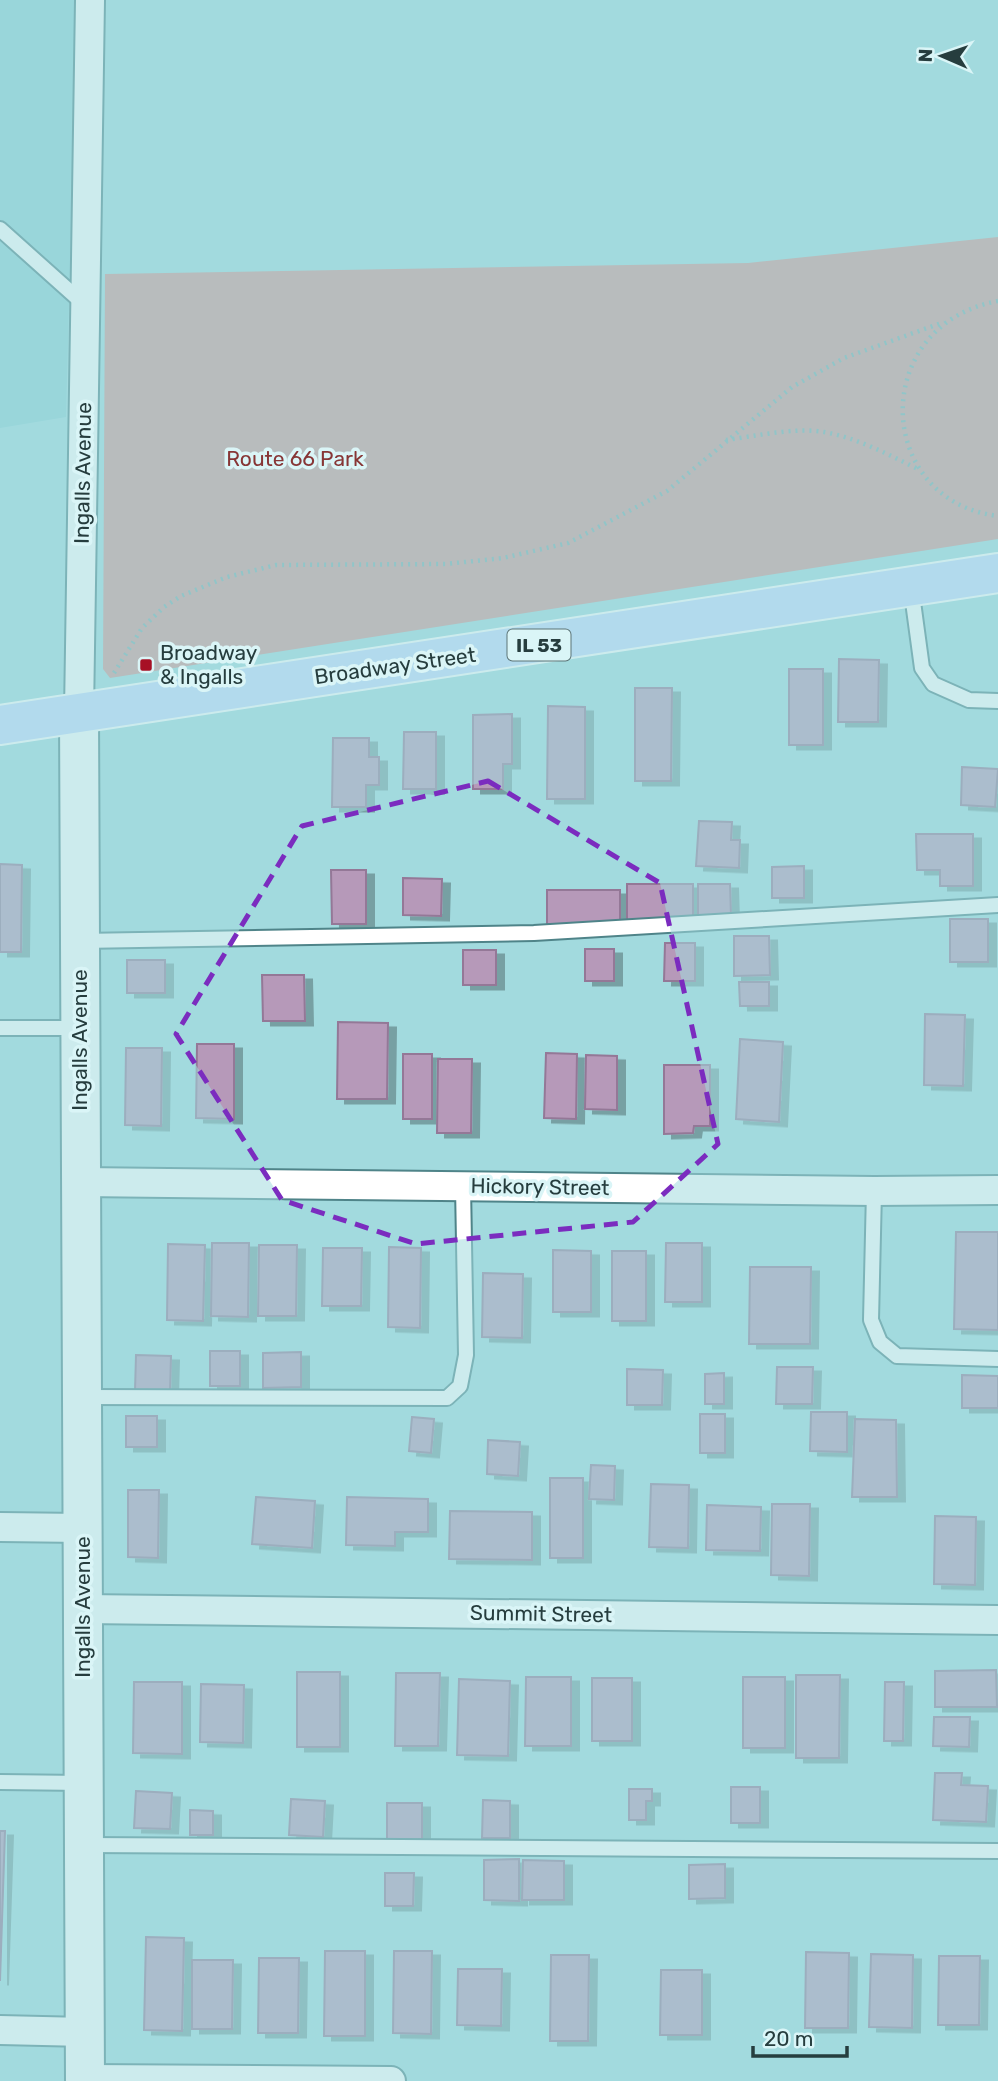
<svg xmlns="http://www.w3.org/2000/svg" width="998" height="2081" font-family="Rubik,sans-serif">
	<style>
		.built { fill: #8ed0d6 }
		.green { fill: #d29895 }
		.building { fill: #b699b9; stroke: #947897; stroke-width: 2; filter: url(#shadow) }
		.lines { fill: none; stroke-linecap: round; stroke-linejoin: round }
		.lane-casing { stroke: #4f8489; stroke-width: 18 }
		.street-casing { stroke: #4f8489; stroke-width: 32 }
		.secondary-casing { stroke: #4f8489; stroke-width: 42 }
		.primary-casing { stroke: #fff; stroke-width: 42 }
		.path { stroke: #7caaae; stroke-width: 4.5; stroke-dasharray: 2 5; stroke-linecap: butt }
		.lane { stroke: #fff; stroke-width: 14 }
		.street { stroke: #fff; stroke-width: 28 }
		.secondary { stroke: #fff; stroke-width: 38 }
		.primary { stroke: #c6dafe; stroke-width: 38 }
		.marked { fill: none; stroke: #7b2cbf; stroke-width: 5; stroke-dasharray: 14 9; stroke-linejoin: round }
		.poi-dot { fill: #a71025; stroke: #daf5f7; stroke-width: 2.5 }
		.labels { text-anchor: middle; stroke-width: 7; stroke-linejoin: round; paint-order: stroke }
		.shield { fill: #daf5f7; stroke: #5c7476; stroke-width: 2 }
		.shield-label { font-size: 19px; font-weight: bold; fill: #263d3e }
		.park-label { font-size: 21px; fill: #873636; stroke: #daf5f7 }
		.street-label { font-size: 21px; fill: #263d3e; stroke: #daf5f7 }
		.poi-label { font-size: 21px; fill: #263d3e; stroke: #daf5f7; text-anchor: start }
	</style>
	<defs>
		<filter id="shadow"><feDropShadow dx="8" dy="4.5" stdDeviation="0" flood-color="#0004"/></filter>
	</defs>
	<rect width="100%" height="100%" fill="#a2dade"/>
	<path class="built" d="M0 0H77L66 417 0 428Z"/>
	<path class="green" d="M998 237V539L110 678 103 669 105 274 748 263Z"/>
	<path class="building" d="M839 659 879 660 878 722H838Z
		M789 669H823V745H789Z
		M635 688H672L671 781H635Z
		M548 706 585 707V799H547Z
		M512 714V764H503V789H473V715Z
		M404 732H436V789H403Z
		M333 738H369V757H379V785H366V807H332Z
		M962 767 998 769 995 807 961 805Z
		M699 821 732 822 731 840H740L739 868 696 866Z
		M916 834H973V886H940V870H917Z
		M0 864 22 865 21 952H0Z
		M804 866V898H772V867Z
		M331 870H366V924H332Z
		M403 878 442 879 441 916 403 915Z
		M627 884H693V920H627Z
		M698 884H730L731 916H698Z
		M547 890H620V924H547Z
		M950 919H988V962H950Z
		M734 936H769L770 975 734 976Z
		M665 943H695V981H664Z
		M585 949H614V981H585Z
		M463 950H496V985H463Z
		M127 960H165V993H127Z
		M262 975H304L305 1021H263Z
		M739 982H769V1006H740Z
		M925 1014 965 1015 963 1086 924 1085Z
		M338 1022 388 1023 387 1099H337Z
		M740 1039 783 1042 779 1122 736 1119Z
		M197 1044H234V1119L196 1118Z
		M126 1048H162L161 1126 125 1125Z
		M546 1053 577 1054 576 1119 544 1118Z
		M403 1054H432V1119H403Z
		M586 1055 617 1056V1110L585 1109Z
		M438 1059H472L471 1133H437Z
		M664 1065H710V1126H694L693 1133 664 1134Z
		M956 1232H998V1330L954 1329Z
		M212 1243H249L248 1317 211 1316Z
		M666 1243H702V1302H665Z
		M168 1244 205 1245 203 1321 167 1320Z
		M259 1245H297L296 1316H258Z
		M389 1247 421 1248 420 1328 388 1327Z
		M323 1248H362L361 1306H322Z
		M553 1250 591 1251V1312H553Z
		M612 1251H646V1321H612Z
		M750 1267H811L810 1344H749Z
		M483 1273 523 1274 522 1338 482 1337Z
		M210 1351H240V1386H210Z
		M301 1352V1387L263 1388V1353Z
		M136 1355 171 1356 170 1391H135Z
		M777 1367H813L812 1404H776Z
		M627 1369 663 1370 662 1405H627Z
		M724 1373V1404H705V1374Z
		M962 1375 998 1376V1408H962Z
		M811 1412H847V1452L810 1451Z
		M700 1414H725V1453H700Z
		M126 1416H157V1447H126Z
		M412 1417 434 1419 431 1453 409 1451Z
		M855 1419 896 1420 897 1497H852Z
		M488 1440 520 1442 518 1476 487 1474Z
		M591 1465 615 1466 614 1500 589 1499Z
		M550 1478H583V1558H550Z
		M651 1484 689 1485 688 1548 649 1547Z
		M128 1490H159L158 1558 128 1557Z
		M256 1497 315 1501 312 1548 252 1544Z
		M347 1497 428 1499V1532H395V1546L346 1545Z
		M772 1504H810L809 1576 771 1575Z
		M707 1505 761 1507 760 1551 706 1550Z
		M450 1511 532 1512V1560L449 1559Z
		M935 1516 976 1517 975 1585 934 1584Z
		M996 1670 997 1707H935V1671Z
		M297 1672H340V1747H297Z
		M396 1673H440L438 1746H395Z
		M796 1675H840L839 1758H796Z
		M526 1677H571V1746H525Z
		M743 1677H785V1748H743Z
		M592 1678H632V1741H592Z
		M459 1679 510 1681 508 1756 457 1755Z
		M134 1682H182V1754L133 1753Z
		M885 1682H904L903 1741H884Z
		M201 1684 244 1685 243 1743 200 1742Z
		M934 1717H970L969 1747 933 1746Z
		M935 1773H962L961 1785 988 1786 986 1822 933 1820Z
		M731 1787H760V1823H731Z
		M629 1789H652V1801H646V1820H629Z
		M136 1791 172 1793 170 1829 134 1828Z
		M291 1799 325 1801 323 1837 289 1835Z
		M483 1800 510 1801V1838H482Z
		M387 1803H422V1839H387Z
		M190 1810 213 1811V1835H190Z
		M0 1831H5L0 1981Z
		M519 1859V1901L484 1900V1860Z
		M523 1860 564 1861V1900H522Z
		M725 1864V1898L689 1899V1865Z
		M385 1873H414L413 1906H385Z
		M146 1937 184 1938 182 2031 144 2030Z
		M325 1951H365V2036H324Z
		M394 1951H432L431 2034 393 2033Z
		M806 1952 849 1953 848 2028H805Z
		M871 1954 913 1955 912 2028 869 2027Z
		M551 1955H589L588 2041H550Z
		M939 1956H980L979 2025H938Z
		M259 1958H299L298 2033H258Z
		M192 1960H233L232 2029H192Z
		M458 1969H502L501 2026 457 2025Z
		M661 1970H702V2035H660Z"/>
	<g class="lines">
		<g class="lane-casing">
			<path id="lane" d="M0 229 85 305
				M911 587 922 668 933 684 969 700 998 701
				M81 941 534 933 998 905
				M0 1028H79
				M874 1191 871 1320 880 1342 897 1356 998 1359
				M83 1397 447 1398 460 1386 466 1355 463 1186
				M0 1782 83 1783
				M86 1845 998 1851"/>
		</g>
		<g class="street-casing">
			<path id="street" d="M79 713 90 0
				M81 1182 874 1191 998 1190
				M0 1527 83 1528
				M83 1609 998 1620
				M0 2030 85 2032
				M85 2079 391 2081"/>
		</g>
		<g class="secondary-casing">
			<path id="secondary" d="M79 713 85 2081"/>
		</g>
		<g class="primary-casing">
			<path id="primary" d="M0 725 998 573"/>
		</g>
		<path class="path" d="M998 301C868 325 874 501 998 516
			M726 440C756 436 795 427 824 432 858 438 889 455 920 470
			M114 673 142 628 164 607 181 596 227 577 276 565 446 564 503 558 568 543 667 491 792 387 844 358 944 322"/>
		<use href="#lane" class="lane"/>
		<use href="#street" class="street"/>
		<use href="#secondary" class="secondary"/>
		<use href="#primary" class="primary"/>
	</g>
	<path d="M0 0H998V2081H0ZM488 781 660 883 718 1144 633 1222 416 1244 282 1200 176 1034 302 826Z" fill="#a2dade" fill-opacity=".55" fill-rule="evenodd"/>
	<path class="marked" d="M488 781 660 883 718 1144 633 1222 416 1244 282 1200 176 1034 302 826Z"/>
	<rect class="poi-dot" x="139" y="658" width="14" height="14" rx="3.5"/>
	<g class="labels">
		<rect class="shield" x="507.5" y="629.5" width="63" height="31" rx="5"/>
		<g class="shield-label">
			<text x="539" y="652">IL 53</text>
		</g>
		<g class="park-label">
			<text x="295" y="466">Route 66 Park</text>
		</g>
		<g class="street-label">
			<text transform="translate(83 473) rotate(-89)" y="7">Ingalls Avenue</text>
			<text transform="translate(395 666) rotate(-8)" y="7">Broadway Street</text>
			<text transform="translate(80 1040) rotate(-90)" y="7">Ingalls Avenue</text>
			<text transform="translate(540 1187) rotate(1)" y="7">Hickory Street</text>
			<text transform="translate(83 1607) rotate(-90)" y="7">Ingalls Avenue</text>
			<text transform="translate(541 1614) rotate(1)" y="7">Summit Street</text>
		</g>
		<g class="poi-label">
			<text x="160" y="660">Broadway<tspan x="160" dy="24">&amp; Ingalls</tspan></text>
		</g>
	</g>
	<g transform="translate(942 56) rotate(272)" stroke="#daf5f7" stroke-width="5" paint-order="stroke">
	<path d="M0-5L12 26L0 18L-12 26Z" fill="#263d3e"/>
	<text y="-10" font-size="19" font-weight="bold" text-anchor="middle" fill="#263d3e">N</text>
	</g>
	<path d="M753 2046v10h94v-10" fill="none" stroke="#263d3e" stroke-width="3.5"/>
	<text x="764" y="2046" font-size="21" fill="#263d3e" stroke="#daf5f7" stroke-width="5" paint-order="stroke">20 m</text>
</svg>
